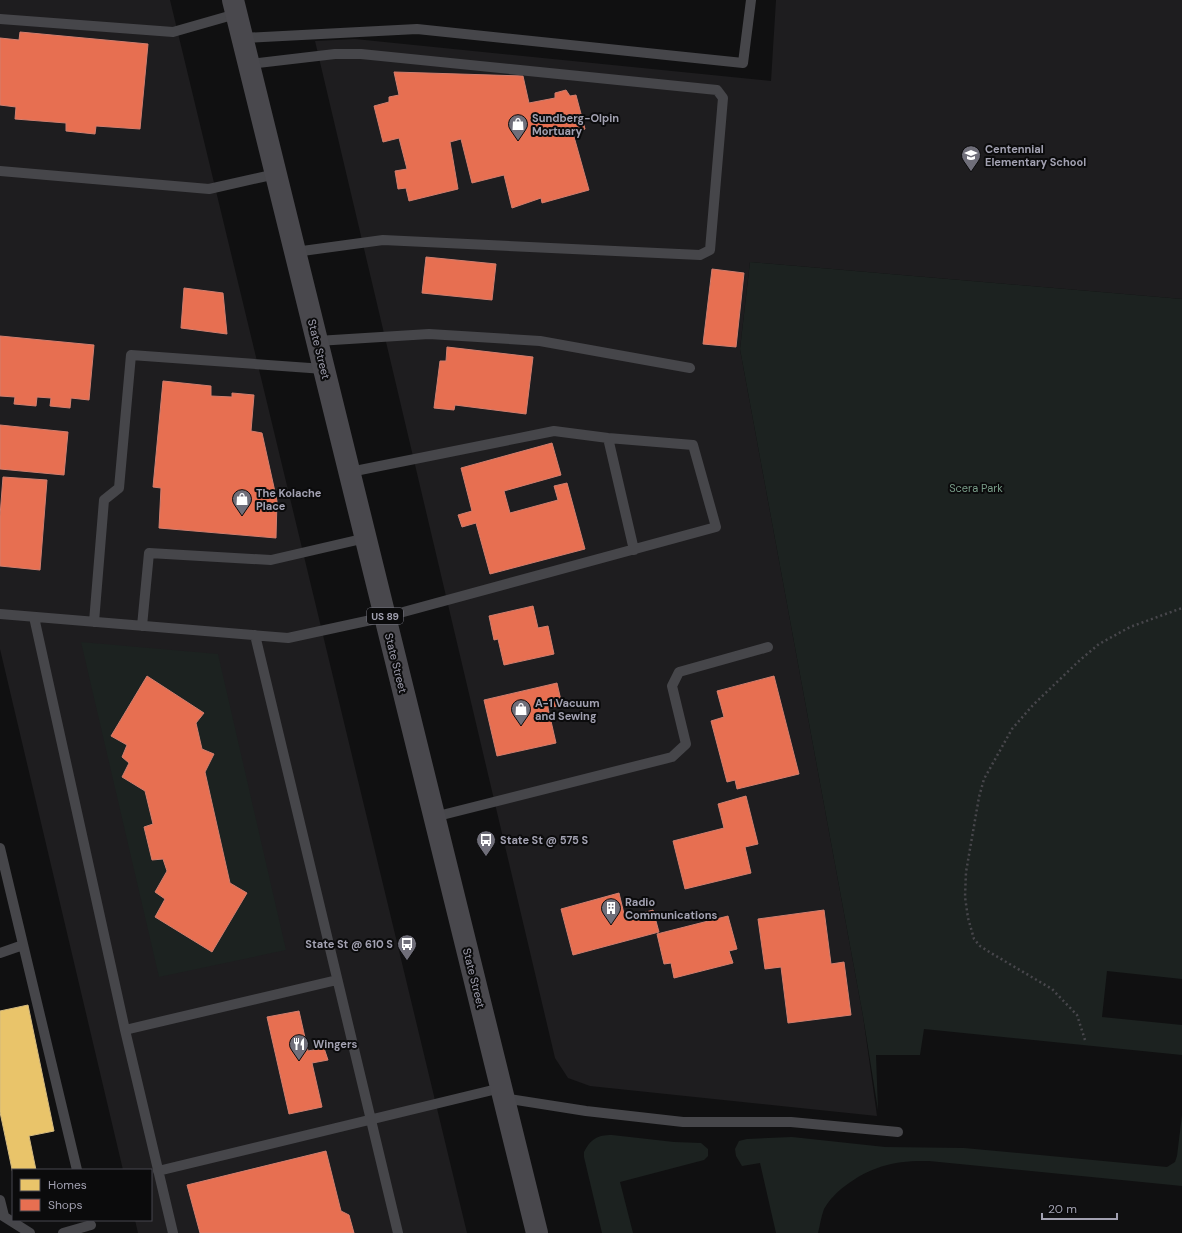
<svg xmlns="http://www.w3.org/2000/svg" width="1182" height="1233" font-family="'DM Sans',sans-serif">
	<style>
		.built { fill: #1e1d1f }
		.green { fill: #1c2220; fill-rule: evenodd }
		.homes { fill: #e9c46a; stroke: #d4ba7f }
		.shops { fill: #e76f51; stroke: #d27e6e }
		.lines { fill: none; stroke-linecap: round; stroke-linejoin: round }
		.path { stroke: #48474c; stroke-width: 2.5; stroke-dasharray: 2 3; stroke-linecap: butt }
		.lane { stroke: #46464a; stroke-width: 10 }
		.primary { stroke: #49484d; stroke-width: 22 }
		.labels { text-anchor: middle; stroke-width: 4; stroke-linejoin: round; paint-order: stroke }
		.shield { fill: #0b0b0c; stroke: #757480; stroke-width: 1 }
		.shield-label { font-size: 10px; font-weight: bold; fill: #a2a1b1 }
		.poi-label { font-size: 11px; font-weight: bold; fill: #a2a1b1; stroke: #0b0b0c; text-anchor: start }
		.street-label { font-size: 11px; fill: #a2a1b1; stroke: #0b0b0c }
		.park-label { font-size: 11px; fill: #789c88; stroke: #0b0b0c }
	</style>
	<rect width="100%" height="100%" fill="#101011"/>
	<path class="built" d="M0 0H170L467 1233H138L135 1220H151V1170H123L0 649Z
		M776 0H1182V299L750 262 740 349 863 1016 877 1116 590 1086 568 1078 555 1058 315 41 355 39 771 81Z"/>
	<path class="green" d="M750 262 1182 299V979L1107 971 1102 1017 1182 1025V1055L924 1029 920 1055H876L878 1110 863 1016 740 349Z
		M81 642 218 654 286 950 159 977ZM204 713 196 723 202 749 214 754 205 772 230 883 247 893 212 952 155 917 165 899 155 892 167 871 163 859 152 860 145 827 153 824 145 791 122 777 129 763 122 757 127 745 111 736Z
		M1182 1115V1186L929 1161C896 1160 871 1166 845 1186 837 1192 829 1200 824 1209 821 1217 820 1225 818 1233H776L760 1163 742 1166 736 1156 735 1149 739 1141 747 1139 792 1137 885 1147 964 1148 1167 1167 1175 1162 1177 1156Z
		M612 1135 674 1142 701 1143 708 1149V1156L704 1160 620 1182 633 1233H602L584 1157V1152C591 1139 597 1135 612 1135Z"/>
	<path class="homes" d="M28 1005 54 1131 29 1136 36 1170H13V1174L0 1112V1011Z"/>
	<path class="shops" d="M20 32 148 44 140 129 96 126 95 134 66 131V123L15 119 16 107 0 105V38L19 40Z
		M394 72 523 76 529 103 555 98V93L566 90 570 96 576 95 585 129 573 133 589 190 542 203 541 198 512 208 504 175 472 183 461 139 450 142 458 189 409 201 406 188 398 189 395 171 407 169 399 138 383 142 374 106 389 102V97L399 95Z
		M426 257 496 264 492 300 422 293Z
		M712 269 744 273 736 347 703 344Z
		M184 288 223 293 227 334 181 328Z
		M0 336 94 345 89 400 71 398 70 408 50 406 51 398 37 397 36 406 14 404 15 397 0 396Z
		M447 347 533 357 526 414 455 405 454 410 434 408 440 361H446Z
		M163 381 211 386V396L232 397V393L254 395 251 431 262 433 277 501 276 538 159 528 161 488 153 487Z
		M0 425 68 432 64 475 0 469Z
		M552 443 561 475 504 491 510 513 558 500 554 486 567 483 585 549 490 574 476 523 462 527 458 515 472 511 461 468Z
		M3 477 47 480 40 570 0 566V516Z
		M533 606 538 628 548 626 554 654 504 665 498 639 494 640 489 616Z
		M147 676 204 713 196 723 202 749 214 754 205 772 230 883 247 893 212 952 155 917 165 899 155 892 167 871 163 859 152 860 144 827 153 824 145 791 122 777 129 763 122 757 127 745 111 736Z
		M774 676 799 774 737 789 735 780 727 782 711 721 724 717 717 691Z
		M557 683 562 705 548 708 556 743 497 756 484 700Z
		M746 796 758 844 745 847 751 873 685 889 673 841 724 828 718 804Z
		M619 893 625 918 653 910 659 932 573 955 561 909Z
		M824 910 831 964 844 962 851 1015 788 1023 781 967 765 969 758 919Z
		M728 916 737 949 729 951 733 963 674 978 671 963 664 964 657 934Z
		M299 1011 308 1051 324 1048 328 1060 312 1063 322 1107 289 1114 267 1017Z
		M326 1151 341 1211 349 1215 354 1233H200L187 1185Z"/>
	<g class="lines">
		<path class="path" d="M1085 1040 1077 1015 1052 989 991 953 980 946 974 939 968 918 965 897 966 872 979 797 984 779 1012 729 1033 705 1080 660 1099 644 1130 627 1182 608"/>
		<path class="lane" d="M0 19 173 32 236 14
			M242 38 417 29 743 63 751 0
			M249 64 335 54H361L717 90 723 98 710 250 700 255 383 240 295 252
			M0 171 209 189 276 174
			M317 341 429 334 540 341 690 368
			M608 438 634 550
			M0 614 288 638 385 617 716 527 693 445 608 438 554 431 350 472
			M34 617 125 1030 173 1233
			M94 622 104 500 119 488 131 355 324 369
			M142 626 149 553 271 560 366 538
			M255 635 398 1233
			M434 817 672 757 686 744 672 686 679 672 768 647
			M0 848 77 1170
			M0 953 23 945
			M125 1030 337 980
			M503 1098 586 1111 683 1122H791L898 1132
			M158 1171 501 1088
			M0 1200 4 1216
			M0 1214 30 1233
			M63 1233 91 1225"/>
		<path class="primary" d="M233 0 537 1233"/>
	</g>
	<defs>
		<g id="shop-pin" transform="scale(1)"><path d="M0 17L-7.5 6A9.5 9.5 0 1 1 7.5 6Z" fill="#6f6e79" stroke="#0b0b0c"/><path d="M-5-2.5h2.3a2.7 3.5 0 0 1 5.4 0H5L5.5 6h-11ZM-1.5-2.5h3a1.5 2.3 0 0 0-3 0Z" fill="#fff"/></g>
		<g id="school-pin" transform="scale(1)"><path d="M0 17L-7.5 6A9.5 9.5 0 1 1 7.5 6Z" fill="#6f6e79" stroke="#0b0b0c"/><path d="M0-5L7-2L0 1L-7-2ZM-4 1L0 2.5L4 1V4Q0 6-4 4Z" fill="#fff"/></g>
		<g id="bus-pin" transform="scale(1)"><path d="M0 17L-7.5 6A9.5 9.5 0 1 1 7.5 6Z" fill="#6f6e79" stroke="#0b0b0c"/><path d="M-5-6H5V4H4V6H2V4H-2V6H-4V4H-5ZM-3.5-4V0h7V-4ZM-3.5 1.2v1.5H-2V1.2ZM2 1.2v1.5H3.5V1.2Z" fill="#fff"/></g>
		<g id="building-pin" transform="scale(1)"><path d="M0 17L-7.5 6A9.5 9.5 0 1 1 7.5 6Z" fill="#6f6e79" stroke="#0b0b0c"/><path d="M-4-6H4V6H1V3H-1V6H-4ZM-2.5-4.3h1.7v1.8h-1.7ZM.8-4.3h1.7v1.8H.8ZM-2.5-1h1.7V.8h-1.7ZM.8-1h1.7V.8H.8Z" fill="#fff"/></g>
		<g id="restaurant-pin" transform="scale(1)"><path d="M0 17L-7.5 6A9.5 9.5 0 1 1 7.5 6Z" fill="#6f6e79" stroke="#0b0b0c"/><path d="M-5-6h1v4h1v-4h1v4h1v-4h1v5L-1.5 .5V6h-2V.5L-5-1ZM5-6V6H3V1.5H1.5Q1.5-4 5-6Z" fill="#fff"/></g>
	</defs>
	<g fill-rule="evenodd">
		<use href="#shop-pin" x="518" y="124"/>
		<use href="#school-pin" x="971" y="155"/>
		<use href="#shop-pin" x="242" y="499"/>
		<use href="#shop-pin" x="521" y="709"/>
		<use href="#bus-pin" x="486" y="840"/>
		<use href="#building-pin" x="611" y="908"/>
		<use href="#bus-pin" x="407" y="944"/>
		<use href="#restaurant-pin" x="299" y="1044"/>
	</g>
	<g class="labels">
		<rect class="shield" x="367" y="608" width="36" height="16" rx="3"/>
		<g class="shield-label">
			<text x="385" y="620">US 89</text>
		</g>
		<g class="poi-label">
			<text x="532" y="122">Sundberg-Olpin<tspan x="532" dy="13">Mortuary</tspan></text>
			<text x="985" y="153">Centennial<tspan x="985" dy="13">Elementary School</tspan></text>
			<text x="256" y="497">The Kolache<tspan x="256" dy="13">Place</tspan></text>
			<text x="535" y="707">A-1 Vacuum<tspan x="535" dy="13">and Sewing</tspan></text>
			<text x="500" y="844">State St @ 575 S</text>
			<text x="625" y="906">Radio<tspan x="625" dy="13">Communications</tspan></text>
			<text x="393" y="948" text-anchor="end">State St @ 610 S</text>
			<text x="313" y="1048">Wingers</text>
		</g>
		<g class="street-label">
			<text transform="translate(319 349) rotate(76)" y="4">State Street</text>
			<text transform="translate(396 663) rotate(76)" y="4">State Street</text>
			<text transform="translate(474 978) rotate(76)" y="4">State Street</text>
		</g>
		<g class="park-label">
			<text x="976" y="492">Scera Park</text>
		</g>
	</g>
	<rect x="12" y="1169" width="140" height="52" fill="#0b0b0c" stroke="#47474e"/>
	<rect x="20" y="1179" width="20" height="12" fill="#e9c46a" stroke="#47474e"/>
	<text x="48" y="1189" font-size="12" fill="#a2a1b1">Homes</text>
	<rect x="20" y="1199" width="20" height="12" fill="#e76f51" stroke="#47474e"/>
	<text x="48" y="1209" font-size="12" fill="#a2a1b1">Shops</text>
	<path d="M1042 1213v6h75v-6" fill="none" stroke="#a2a1b1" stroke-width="2"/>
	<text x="1048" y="1213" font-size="12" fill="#a2a1b1" stroke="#0b0b0c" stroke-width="3" paint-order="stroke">20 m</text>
</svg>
